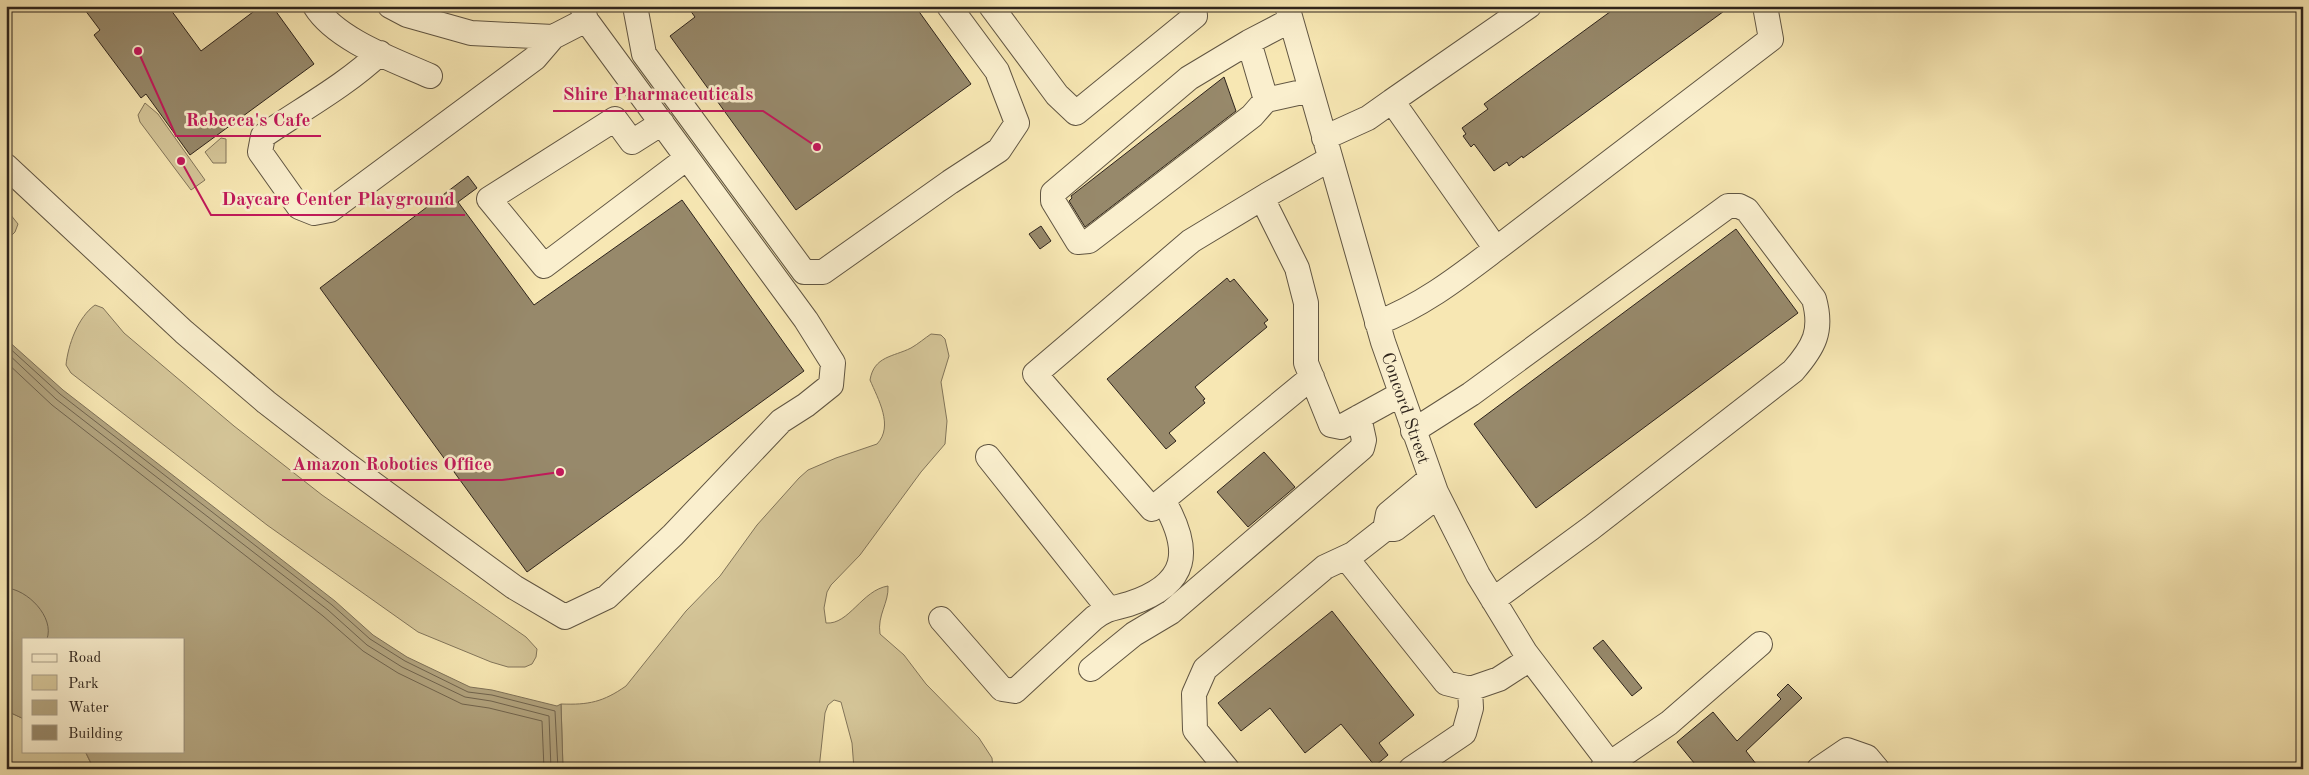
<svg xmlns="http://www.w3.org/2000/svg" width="2309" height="775" font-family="'Old Standard TT',serif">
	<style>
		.green { fill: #d5c699; stroke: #82755a }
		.water { fill: #b3a580; stroke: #7e7158 }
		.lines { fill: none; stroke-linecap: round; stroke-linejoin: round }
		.shore { stroke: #70644e; stroke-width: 1 }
		.river { stroke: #b3a580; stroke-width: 30 }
		.building { fill: #97896b; stroke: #2e241c }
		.minor-casing { stroke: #605542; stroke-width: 26 }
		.minor { stroke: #faefce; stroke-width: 24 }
		.labels { text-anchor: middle; stroke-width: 5; stroke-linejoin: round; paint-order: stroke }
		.street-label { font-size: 18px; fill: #2e241c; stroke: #faefce }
		.leader { fill: none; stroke: #c2185b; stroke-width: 2 }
		.callout-dot { fill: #c2185b; stroke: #faefce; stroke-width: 2 }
		.callout-label { font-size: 19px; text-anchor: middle; font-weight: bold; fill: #c2185b; stroke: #faefce; stroke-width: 5; stroke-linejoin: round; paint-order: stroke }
	</style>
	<rect width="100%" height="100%" fill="#f7e7b3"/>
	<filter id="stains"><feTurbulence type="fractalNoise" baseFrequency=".004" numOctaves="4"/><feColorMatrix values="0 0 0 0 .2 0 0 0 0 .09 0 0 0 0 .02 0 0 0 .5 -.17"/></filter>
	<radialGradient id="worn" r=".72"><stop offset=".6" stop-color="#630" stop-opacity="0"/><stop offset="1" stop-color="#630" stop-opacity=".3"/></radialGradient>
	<path class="green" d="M145 103 158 114 205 180 191 190 140 122 138 115Z
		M221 138 226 139V163H213L205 152Z
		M6 209 18 224 15 232 6 241Z
		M95 305 103 308 124 333 234 426 322 495 526 637 537 649 536 657 532 664 525 667H508L491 662 418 632 267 525 71 373 66 365C68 345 78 317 95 305Z
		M931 334 941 335 945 339 949 356 941 382 947 421 945 444 921 472 860 555 831 585 827 592 824 608 826 623C849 625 862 590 888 586 889 603 877 615 880 634L904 655 926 684 979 738 992 758 993 769H854L852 743 841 702 834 700 828 705 825 713 819 769H563L561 704C589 705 603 702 626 686L686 611 720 576 757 525 799 478 808 470 836 458 877 444C894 426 878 399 870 380 874 356 893 357 911 348 918 344 925 338 931 334Z
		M6 606 19 613 31 630 24 639 6 676Z
		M6 702 11 713 24 719V751H85L92 766 91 769H6Z"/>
	<path class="water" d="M6 339 63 390 335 601 373 635 407 657 470 687 492 690 557 706 561 704 563 769H91L92 765 85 751H184V639H25L30 629 19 613 6 606Z
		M24 642V719L11 713C0 687 10 665 24 642Z"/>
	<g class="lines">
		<path class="shore" d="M6 345 60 394 332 605 370 639 405 661 468 692 492 695 555 711 558 769
			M6 352 56 399 328 610 367 645 402 667 465 697 491 701 549 716 551 769
			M6 362 52 405 323 616 363 651 398 673 462 704 489 708 542 721 544 769
			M6 588C27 589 55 617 47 639
			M6 596C23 597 34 612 41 626L38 639
			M6 602C16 604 37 620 35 631 35 632 32 638 31 639"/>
		<path class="river" d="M6 606 19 613 31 630 25 639
			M6 666 14 659 24 642"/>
	</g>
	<path class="building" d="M82 6H168L201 51 261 6H272L314 64 190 155 146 94 141 98 94 35 100 30Z
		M687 6H915L971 84 796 210 670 36 695 17Z
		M1618 6H1731L1523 158 1522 156 1509 166 1507 162 1494 171 1474 144 1471 147 1463 136 1466 134 1462 128 1488 109 1484 104Z
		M1224 77 1236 111 1085 227 1069 201 1072 198 1071 196Z
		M468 176 477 188 458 202 534 305 682 200 804 371 527 572 320 288Z
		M1041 226 1051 241 1040 249 1029 234Z
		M1736 229 1798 313 1536 508 1474 424Z
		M1227 278 1230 282 1234 279 1268 320 1264 323 1267 327 1195 387 1205 399 1203 400 1205 403 1169 433 1176 441 1166 449 1107 379Z
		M1264 452 1295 487 1248 527 1217 492Z
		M1332 611 1414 715 1379 743 1388 755 1375 766 1341 724 1305 753 1270 708 1241 731 1218 703Z
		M1603 640 1642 688 1632 696 1593 648Z
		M1788 684 1802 698 1746 751 1760 769H1699L1677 742 1713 712 1737 741 1781 699 1777 695Z"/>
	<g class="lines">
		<g class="minor-casing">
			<path id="minor" d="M315 6C336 40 394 60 430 76
				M390 6 407 15 471 33 553 37 586 20 582 6
				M635 6 644 54 804 272H823L950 182 999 150 1017 123 997 71 949 6
				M991 6 1057 95 1076 113 1195 16 1194 6
				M1287 6 1383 342 1436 492 1478 575 1525 652 1614 769
				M1291 20 1249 42 1266 100 1311 90
				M1249 42 1189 78 1053 193V201L1078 242 1089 241 1252 116 1266 100
				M380 53C345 86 302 109 263 136L260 152 299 207 314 213 330 210 535 58 553 37
				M1392 101 1529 6
				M662 123 632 142 615 119 489 199 544 266 687 158
				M1324 138 1368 118 1392 101 1496 249C1459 277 1422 306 1377 323
				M1330 159 1267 195 1265 204 1297 268 1306 303V363L1331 425 1341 427 1401 394
				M6 166 184 332 266 402 346 464 514 587 565 617 607 597 673 535 781 421 806 405 831 385 833 363 806 320 586 20
				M1267 195 1191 241 1035 374 1152 509 1312 377
				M1496 249 1771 39 1765 6
				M1413 431 1471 394 1728 206H1739L1747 210 1814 299C1823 331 1814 347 1793 371L1591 528 1493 600
				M988 457 1108 608
				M1431 478 1388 514 1385 529H1395L1438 496
				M1385 529 1353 554 1351 564 1446 683 1470 689 1499 679 1530 659
				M941 619 1002 689 1015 691 1094 618C1109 607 1113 609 1129 604 1190 584 1192 550 1163 500
				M1091 669 1134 634 1171 612 1362 448 1364 440 1359 417
				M1227 769 1195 730 1194 694 1205 669 1325 567 1353 554
				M1411 769 1464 733 1471 708 1470 689
				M1602 769 1669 723 1760 644
				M1819 769 1847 750 1867 757 1877 769"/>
		</g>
		<use href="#minor" class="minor"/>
	</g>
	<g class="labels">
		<g class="street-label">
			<text transform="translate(1406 408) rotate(71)" y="6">Concord Street</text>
		</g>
	</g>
	<path class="leader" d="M817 147L763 111H553M138 51L176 136H321M181 161L211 215H465M560 472L502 480H282"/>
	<g class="callout-dot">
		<circle cx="817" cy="147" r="5"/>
		<circle cx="138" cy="51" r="5"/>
		<circle cx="181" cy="161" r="5"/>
		<circle cx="560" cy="472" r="5"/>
	</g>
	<g class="callout-label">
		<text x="658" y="100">Shire Pharmaceuticals</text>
		<text x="248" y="126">Rebecca's Cafe</text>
		<text x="338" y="205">Daycare Center Playground</text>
		<text x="392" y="470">Amazon Robotics Office</text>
	</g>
	<rect width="2309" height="775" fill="none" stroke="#f7e7b3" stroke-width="25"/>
	<rect x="8" y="8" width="2294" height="760" fill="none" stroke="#2e241c" stroke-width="2.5"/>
	<rect x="12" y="12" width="2284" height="750" fill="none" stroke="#2e241c"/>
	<rect x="22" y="638" width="162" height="115" fill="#faefce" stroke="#a89e87"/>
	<rect x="32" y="654" width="25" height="8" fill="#faefce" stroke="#a89e87"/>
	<text x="68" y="662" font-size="15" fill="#2e241c">Road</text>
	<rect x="32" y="675" width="25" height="15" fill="#d5c699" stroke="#a89e87"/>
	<text x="68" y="688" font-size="15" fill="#2e241c">Park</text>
	<rect x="32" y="700" width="25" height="15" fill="#b3a580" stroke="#a89e87"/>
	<text x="68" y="712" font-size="15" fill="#2e241c">Water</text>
	<rect x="32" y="725" width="25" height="15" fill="#97896b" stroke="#a89e87"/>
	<text x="68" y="738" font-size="15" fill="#2e241c">Building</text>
	<rect width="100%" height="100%" filter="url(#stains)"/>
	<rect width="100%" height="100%" fill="url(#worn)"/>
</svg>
